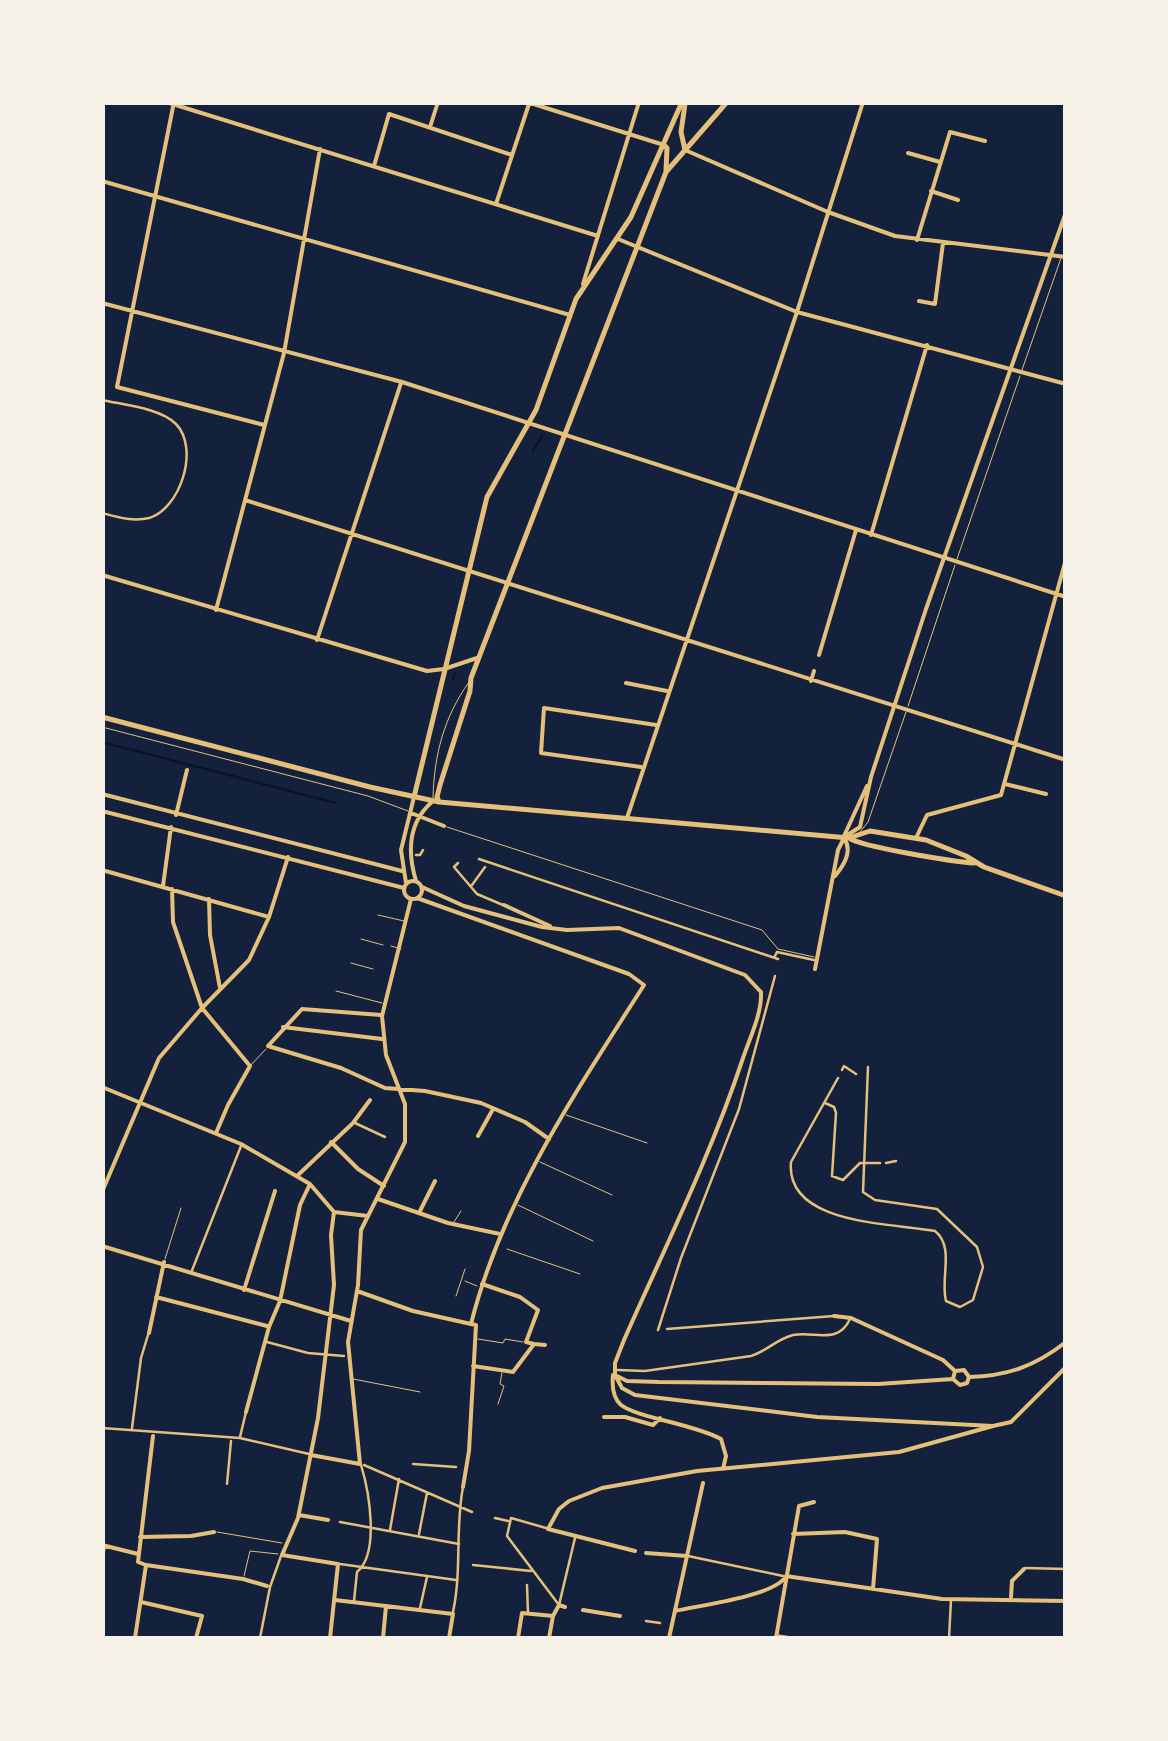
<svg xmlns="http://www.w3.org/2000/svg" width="1168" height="1741" font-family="Spectral,serif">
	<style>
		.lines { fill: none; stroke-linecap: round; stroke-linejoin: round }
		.stream { stroke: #0b132b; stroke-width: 2.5 }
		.service { stroke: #e5c07b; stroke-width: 1 }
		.pedestrian { stroke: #e5c07b; stroke-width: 2.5 }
		.minor { stroke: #e5c07b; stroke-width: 4 }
		.tertiary { stroke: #e5c07b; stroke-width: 4 }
		.secondary { stroke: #e5c07b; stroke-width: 5 }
	</style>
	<rect width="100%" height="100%" fill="#14213d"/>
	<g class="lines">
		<path class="stream" d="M533 450 542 436
			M453 680 455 673
			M102 742 336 803"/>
		<path class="service" d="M1022 370 1061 258
			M957 559 1020 376
			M908 706 955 565
			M102 727 368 796 408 811
			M433 798C434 755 444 717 469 682
			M447 827 762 930 778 949 814 957
			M860 832 868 822 906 712
			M378 915 404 921
			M361 939 383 945
			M391 946 401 949
			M351 963 373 969
			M336 991 382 1003
			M250 1066 266 1049
			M566 1115 647 1143
			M540 1162 612 1195
			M518 1205 593 1241
			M454 1222 461 1211
			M507 1249 580 1274
			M165 1259 181 1208
			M465 1281 477 1286
			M456 1296 465 1269
			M478 1339 503 1343 505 1339 523 1342
			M353 1379 420 1392
			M498 1404 504 1386 500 1384 502 1373
			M217 1532 282 1543
			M244 1576 250 1551 278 1554"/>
		<path class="pedestrian" d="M102 400C124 405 160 408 176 424 200 449 180 509 149 518 133 522 117 517 102 513
			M416 855H420L423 850
			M479 859 778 959
			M458 863 454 867 477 894 503 905
			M472 885 485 867
			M775 956 777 952 814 960
			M842 1070 844 1066 856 1074
			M838 1078 791 1162C785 1225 892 1223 935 1231 955 1247 940 1278 946 1301L960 1307 973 1300 983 1267 977 1247 937 1209 875 1200 863 1192 868 1067
			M825 1103 834 1107 836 1113 832 1176 843 1180 860 1163H880
			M355 1123 385 1137
			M886 1163 896 1161
			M191 1273 241 1146
			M667 1329 834 1316
			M658 1330 681 1258 739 1109 775 976
			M267 1342 308 1353 344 1356
			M618 1370 645 1371 751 1356C767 1351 777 1339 793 1335 815 1331 838 1345 850 1319
			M102 1428 240 1438 309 1454
			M132 1428 141 1358 148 1335
			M240 1437 246 1412
			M413 1464 456 1467
			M364 1465 472 1512
			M227 1484 231 1441
			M495 1518 508 1521
			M340 1522 459 1544
			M546 1528 511 1518 507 1536 559 1605 575 1538
			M390 1530 399 1479
			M419 1534 427 1493
			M688 1556 783 1576
			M340 1564 456 1580
			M473 1565 531 1571
			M1025 1568 1066 1569
			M527 1585 528 1613
			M354 1601 357 1572C380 1553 369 1491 361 1465
			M420 1608 427 1577
			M453 1612C462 1571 455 1528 463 1487
			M646 1621 660 1623
			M260 1638 270 1587 281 1556
			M949 1638 951 1600"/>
		<path class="minor" d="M166 102 598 236
			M174 102 117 387 264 425
			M527 102 664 145
			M430 127 438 102
			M685 150 828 212 895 236 1066 257
			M908 153 940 162
			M374 166 389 114 512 155
			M102 181 570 315
			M931 191 958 200
			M496 204 529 104
			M618 239 797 312 1066 384
			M917 240 950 132 985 141
			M583 284 639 102
			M919 301 935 304 943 243
			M102 303 402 382 1066 597
			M245 500 1066 760
			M871 535 927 345
			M102 575 427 671 444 669 477 658
			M216 610 284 353 320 149
			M317 640 401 383
			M819 655 856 530
			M811 681 814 671
			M626 683 667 691
			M641 767 541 753 544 708 656 725
			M1005 784 1046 794
			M102 794 402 871
			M102 811 404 888
			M411 813 444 826
			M176 815 187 770
			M627 818 797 312 863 102
			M916 838 927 815 1001 795 1066 559
			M102 870 269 917
			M835 876C844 865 853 851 844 838
			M404 890a9 9 0 1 1 18 0a9 9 0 1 1-18 0Z
			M416 881C407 851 408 822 433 801
			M406 883 401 850 414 797
			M163 886 171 827
			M422 887 464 906 542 927 567 930 619 928 745 975 761 992C762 1014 750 1037 743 1058 711 1155 665 1247 624 1340L615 1363V1375
			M172 889 173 922 202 1008 250 1066 228 1105 216 1133
			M417 898 629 974 644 985C576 1092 502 1200 471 1324
			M209 899 210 935 220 988
			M504 905 550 926
			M815 969 838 850 844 838
			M381 1015 302 1009 268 1046 341 1068 385 1088 425 1091 481 1103 525 1122 549 1139
			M283 1027 382 1039
			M102 1087 241 1144 310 1184 334 1212 368 1216
			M478 1136 493 1109
			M331 1142 358 1169 384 1186
			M297 1176 353 1123 370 1100
			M102 1192 159 1058 202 1008 249 960 269 917 288 857
			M378 1199 448 1223 500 1234
			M419 1213 435 1181
			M102 1246 351 1321
			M482 1284 520 1297 538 1310 526 1342 534 1344
			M244 1290 275 1191
			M357 1291 413 1311 471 1324
			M156 1297 267 1326
			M834 1316 851 1318 943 1360 955 1371 964 1370 969 1377
			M149 1333 164 1262
			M534 1344 545 1345
			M473 1366 513 1372 534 1344
			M955 1371 953 1379 960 1385 967 1383 969 1377C1008 1376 1035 1366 1066 1342
			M613 1375C612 1385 612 1397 621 1405 638 1418 694 1424 721 1439L726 1456 723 1469
			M615 1375 622 1388 635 1395 817 1417 993 1426 1011 1422 1066 1367
			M615 1375 627 1381 659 1382 878 1384 953 1379
			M246 1412 269 1327 280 1301 300 1205 310 1184
			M604 1417H625L653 1425 660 1418
			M311 1455 360 1464 348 1342 358 1285 361 1230 405 1142V1104L386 1055 382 1016 411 899
			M463 1487 469 1451 476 1325 471 1324
			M299 1515 328 1520
			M793 1534 845 1532 877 1539 873 1589
			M140 1537 191 1536 214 1532
			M102 1545 138 1554
			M635 1551 548 1529 559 1509 569 1501 602 1488 697 1471 899 1452 993 1426
			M646 1553 687 1556
			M102 1558 104 1546
			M146 1565 243 1579 267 1586
			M786 1576 942 1599 1066 1601
			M1011 1597 1012 1581 1024 1569
			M335 1600 453 1614 449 1638
			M141 1602 202 1616 196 1638
			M583 1610 620 1616
			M675 1611C702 1605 767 1597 784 1579
			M776 1636 789 1638
			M135 1638 146 1565 138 1562 153 1436
			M330 1638 338 1564 282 1555 298 1518 318 1418 334 1285 331 1235 334 1212
			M383 1638 386 1606
			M518 1638 522 1613 553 1616
			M549 1638 553 1616 559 1605 565 1607
			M669 1638 703 1483
			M776 1638 799 1506 814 1502"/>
		<path class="tertiary" d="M844 836 867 786
			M846 836 860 827 871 777 926 609 1066 212"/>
		<path class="secondary" d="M685 104 681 132 685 150
			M664 145 667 148 666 171
			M102 717 370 787 439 802 849 838C862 847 955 862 974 863
			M414 797 487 497 536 410 576 299 631 217 682 102
			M439 802 437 797 440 785 470 691 471 678 666 172 727 102
			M849 838 870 831 926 840 966 856 984 867 1066 896"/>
	</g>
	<rect width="1168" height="1741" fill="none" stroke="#f6f1e7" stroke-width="210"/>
</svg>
